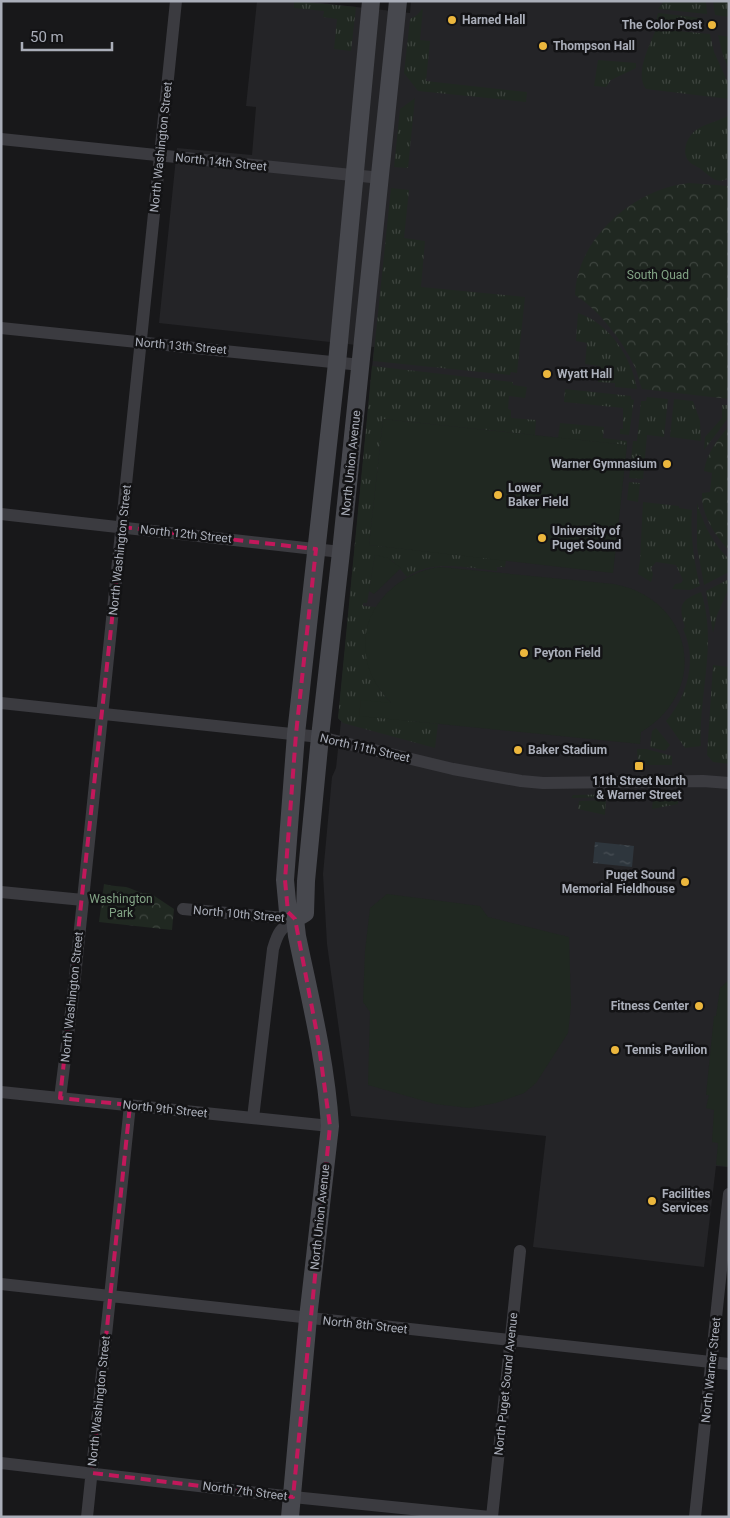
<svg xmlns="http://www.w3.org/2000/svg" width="730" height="1518" font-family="Roboto,sans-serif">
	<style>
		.built { fill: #242427 }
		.grass { fill: url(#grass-tufts) }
		.park { fill: url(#park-crowns) }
		.pitch { fill: #202821 }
		.water { fill: url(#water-ripples) }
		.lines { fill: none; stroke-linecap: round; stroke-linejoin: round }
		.street { stroke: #3b3b40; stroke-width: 12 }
		.secondary { stroke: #47484e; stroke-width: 18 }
		.marked { fill: none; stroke: #c2185b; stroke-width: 4; stroke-dasharray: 10 6; stroke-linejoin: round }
		.poi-dot { fill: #ecb73d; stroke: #131315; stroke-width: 2 }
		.labels { text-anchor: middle; stroke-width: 5; stroke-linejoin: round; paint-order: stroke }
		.poi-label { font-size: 12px; font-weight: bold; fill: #aaaeb9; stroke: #131315; text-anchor: start }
		.street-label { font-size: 12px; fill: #aaaeb9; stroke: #131315 }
		.park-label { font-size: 12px; fill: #82a385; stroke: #131315 }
	</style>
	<defs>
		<pattern id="grass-tufts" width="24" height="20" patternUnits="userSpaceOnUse" patternTransform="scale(1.25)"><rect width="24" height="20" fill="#202821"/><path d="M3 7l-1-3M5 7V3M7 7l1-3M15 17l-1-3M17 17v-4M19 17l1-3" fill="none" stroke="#3e453f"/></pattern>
		<pattern id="park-crowns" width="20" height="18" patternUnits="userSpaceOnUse" patternTransform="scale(1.25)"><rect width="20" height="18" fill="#202821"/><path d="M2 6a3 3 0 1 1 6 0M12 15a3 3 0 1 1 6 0" fill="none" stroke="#3e453f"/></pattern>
		<pattern id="water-ripples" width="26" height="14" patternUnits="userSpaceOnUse" patternTransform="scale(1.25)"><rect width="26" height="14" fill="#2e363d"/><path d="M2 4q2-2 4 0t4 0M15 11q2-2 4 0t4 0" fill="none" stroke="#4a5157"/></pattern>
	</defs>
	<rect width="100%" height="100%" fill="#18181a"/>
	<path class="built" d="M257 1H303L410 13 411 1H729V1167L716 1166 704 1267 533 1247 546 1136 351 1116 327 944 323 874 332 777 336 768 341 721 338 718 339 711 374 347 159 323 177 148 252 155 256 107 246 106Z"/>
	<path class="grass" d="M294 1 356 7 351 51 334 49 337 19 323 17 324 11 294 8Z
		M664 1H706L707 14 658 9Z
		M713 1H729V17L715 15Z
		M423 8 420 40 430 41 426 81 527 92 526 102 418 91 404 73 410 19 417 15Z
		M658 13 702 18 701 30 657 25 656 22Z
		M656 29 710 34 714 52 729 85V99L646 89C634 74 650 45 656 29Z
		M718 35 729 37V70L723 55Z
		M598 60 636 63V68L611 80 606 87 594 86Z
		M415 98 408 168 394 167 400 109Z
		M729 115V178C717 185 711 177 702 170 699 167 695 166 692 164 682 157 684 144 691 135 701 123 717 123 729 115Z
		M391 188 409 190 404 238 425 241 421 287 525 297 517 373 511 372 510 375 373 361Z
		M578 313C609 323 632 358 637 389L615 387V383L598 382 599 366 585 364 587 343 576 341Z
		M372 366 513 382V385L527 387 525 398 509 396 508 409 511 410V418L536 420 535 435 383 419 369 545 506 560 505 567H497V571C468 568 433 559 407 577L393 561 375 555 367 603H363V606L376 607C358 641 366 677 391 703L359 715 438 724 435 748 343 723 338 718Z
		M565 389 631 396V399L634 400 629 435 620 434V429H623V408L564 402Z
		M647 397 668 399 664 437 647 435 643 479 629 478 633 441H637L641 401H646Z
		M674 399 693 401 700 421 701 441 670 437Z
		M722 405H729V417L704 450 705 437 722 418Z
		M560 423 604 427 603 438 627 441V445L558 438Z
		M629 482 640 483 638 502 627 500Z
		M643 502 679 506V508L692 510C690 536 694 561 700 586L690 590 672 589 675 584 681 583 683 580 676 565 656 562 651 568 653 574 651 582 638 574 640 560Z
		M697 503C704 525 712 543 729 559V572L704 585 697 547Z
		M729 579V588L717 615 713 633 706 591Z
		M701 592C718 643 698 695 701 746L685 748 666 721C687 697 698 660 683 629L685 627C678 606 680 600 701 592Z
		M713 665 729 667V764L713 762 707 755Z
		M656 728 670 745 665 751 650 747 652 731Z
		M637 749H646L672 756V765H638Z
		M678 793V796L571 798 573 795Z
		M678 798V804L652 809 653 799Z
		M606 800 605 815 578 809 579 801Z"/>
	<path class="park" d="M689 183 729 186V399L642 389C639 382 638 374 635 367 622 340 600 311 575 295 577 238 634 189 689 183Z
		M729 426V551C715 535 701 515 702 493L710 492 712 473 704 471C707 453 717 440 729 426Z
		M104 884C112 886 119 886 126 887 134 889 141 895 150 893L174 909 172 930 99 922Z"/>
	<path class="pitch" d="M383 419 627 445 613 573 369 545Z
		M375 555 388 558 401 568 374 594 369 591Z
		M440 567 614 584C693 599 711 690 641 732L640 744 359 716 361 700 391 703C383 694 376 685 371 674 350 622 388 574 440 567Z
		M387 894 480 906 488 917 569 937 571 1006 568 1033 536 1083 524 1093 496 1103 469 1108 435 1104 368 1085 370 1012 363 1002 365 951 370 908Z
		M729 980V1167L716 1165 718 1143 712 1142 714 1110 706 1108 709 1095H706L714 1016H716L720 988Z"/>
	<path class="water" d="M595 842 634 846 632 867 593 863Z"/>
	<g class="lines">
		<path class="street" d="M1 139 381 178
			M1 328 361 365
			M1 514 341 552
			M1 703 320 737 453 769 521 781 543 783 703 781 729 783
			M1 892 83 900
			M183 909 295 919
			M1 1092 330 1126
			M60 1098 73 996 176 1
			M253 1118 273 949C278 932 280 929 295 919
			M1 1284 729 1364
			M1 1463 293 1497 490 1517
			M87 1517 130 1105
			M492 1517 520 1251
			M695 1517 729 1194"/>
		<path class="secondary" d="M295 919 305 913 306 881 320 737 341 552 398 1
			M290 1517 308 1318 330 1126C326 1062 310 998 297 936L295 919 288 912 285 880 296 734 337 363 371 1"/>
	</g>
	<path class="marked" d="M122 527 316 549 296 734 285 880 288 912 295 919 318 1039 330 1126 293 1497 92 1473 130 1105 60 1098Z"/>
	<g class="poi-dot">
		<circle cx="452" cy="20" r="5"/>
		<circle cx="712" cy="25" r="5"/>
		<circle cx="543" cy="46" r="5"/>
		<circle cx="547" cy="374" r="5"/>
		<circle cx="667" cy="464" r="5"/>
		<circle cx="498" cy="495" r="5"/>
		<circle cx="542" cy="538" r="5"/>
		<circle cx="524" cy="653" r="5"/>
		<circle cx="518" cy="750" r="5"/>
		<rect x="634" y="761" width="10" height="10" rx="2.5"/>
		<circle cx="685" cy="882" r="5"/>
		<circle cx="699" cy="1006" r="5"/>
		<circle cx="615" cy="1050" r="5"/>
		<circle cx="652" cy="1201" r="5"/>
	</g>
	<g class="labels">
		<g class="poi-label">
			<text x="462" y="24">Harned Hall</text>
			<text x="702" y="29" text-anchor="end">The Color Post</text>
			<text x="553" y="50">Thompson Hall</text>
			<text x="557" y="378">Wyatt Hall</text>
			<text x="657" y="468" text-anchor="end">Warner Gymnasium</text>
			<text x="508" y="492">Lower<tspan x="508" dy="14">Baker Field</tspan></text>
			<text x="552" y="535">University of<tspan x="552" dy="14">Puget Sound</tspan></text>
			<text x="534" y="657">Peyton Field</text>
			<text x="528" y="754">Baker Stadium</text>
			<text x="639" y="785" text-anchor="middle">11th Street North<tspan x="639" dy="14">&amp; Warner Street</tspan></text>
			<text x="675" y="879" text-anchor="end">Puget Sound<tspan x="675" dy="14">Memorial Fieldhouse</tspan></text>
			<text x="689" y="1010" text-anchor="end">Fitness Center</text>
			<text x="625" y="1054">Tennis Pavilion</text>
			<text x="662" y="1198">Facilities<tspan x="662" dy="14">Services</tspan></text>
		</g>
		<g class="street-label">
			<text transform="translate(161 147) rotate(-84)" y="4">North Washington Street</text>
			<text transform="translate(221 162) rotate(6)" y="4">North 14th Street</text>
			<text transform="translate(181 346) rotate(5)" y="4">North 13th Street</text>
			<text transform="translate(351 463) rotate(-84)" y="4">North Union Avenue</text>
			<text transform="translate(186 534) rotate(6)" y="4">North 12th Street</text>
			<text transform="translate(120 550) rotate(-84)" y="4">North Washington Street</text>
			<text transform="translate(365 748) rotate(13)" y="4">North 11th Street</text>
			<text transform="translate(239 914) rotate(5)" y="4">North 10th Street</text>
			<text transform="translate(72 997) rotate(-84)" y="4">North Washington Street</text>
			<text transform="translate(165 1109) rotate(6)" y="4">North 9th Street</text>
			<text transform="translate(320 1217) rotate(-84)" y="4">North Union Avenue</text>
			<text transform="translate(365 1325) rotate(6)" y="4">North 8th Street</text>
			<text transform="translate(711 1370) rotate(-84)" y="4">North Warner Street</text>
			<text transform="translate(506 1384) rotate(-84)" y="4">North Puget Sound Avenue</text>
			<text transform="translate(99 1401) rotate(-84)" y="4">North Washington Street</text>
			<text transform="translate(245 1491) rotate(7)" y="4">North 7th Street</text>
		</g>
		<g class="park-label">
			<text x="658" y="279">South Quad</text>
			<text x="121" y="903">Washington<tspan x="121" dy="14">Park</tspan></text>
		</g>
	</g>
	<rect width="730" height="1518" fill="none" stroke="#aaaeb9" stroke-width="5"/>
	<path d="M22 42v8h90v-8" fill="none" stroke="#aaaeb9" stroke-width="2.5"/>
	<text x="30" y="42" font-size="15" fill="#aaaeb9" stroke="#131315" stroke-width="4" paint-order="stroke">50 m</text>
</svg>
